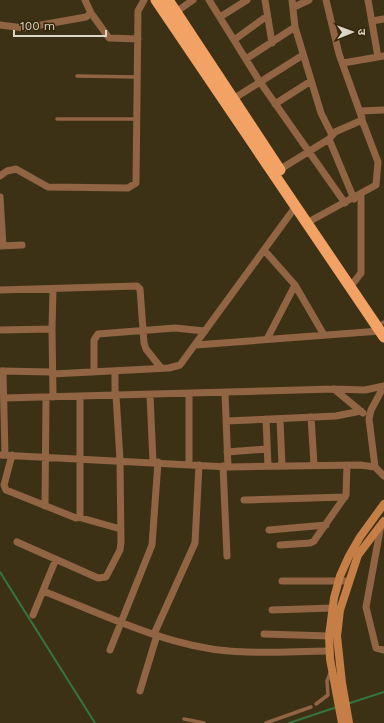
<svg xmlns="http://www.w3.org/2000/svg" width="384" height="723" font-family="'Work Sans','Noto Sans Devanagari',sans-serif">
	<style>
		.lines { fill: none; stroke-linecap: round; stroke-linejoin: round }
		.stream { stroke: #34753f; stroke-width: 2 }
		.service { stroke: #916443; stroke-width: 3.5 }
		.minor { stroke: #916443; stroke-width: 7 }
		.secondary { stroke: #c67e47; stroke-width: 8 }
		.trunk { stroke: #f2a265; stroke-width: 11 }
	</style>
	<rect width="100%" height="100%" fill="#3d3115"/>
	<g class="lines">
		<path class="stream" d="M0 572 95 723
			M347 704 384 692
			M289 723 337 707"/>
		<path class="service" d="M77 76 138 77
			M57 119H138
			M382 323 384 322
			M316 704 328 695 327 681 331 671
			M184 719 204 723
			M266 723 311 707"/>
		<path class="minor" d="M209 0 260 82 345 203
			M265 0 272 43
			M368 0 378 57
			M294 7 309 0
			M176 12 193 0
			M91 13 109 38 138 39
			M220 17 247 0
			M372 21 384 19
			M0 25 24 28 86 17 91 13 85 0
			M295 27 321 113 332 135
			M234 40 267 16
			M246 59 295 27 292 0
			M343 63 384 56
			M233 99 303 55
			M275 104 311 81
			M360 111 384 110
			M329 139 354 199
			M279 170 329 139 335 132 360 121 362 118 339 54 326 0
			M0 176 7 171 16 169 48 187 128 188 136 183 138 11 144 0
			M0 197 3 246
			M312 220 376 185 378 162 362 120
			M0 246 22 245
			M264 250 295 285 324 335
			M354 282 361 273V195
			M0 290 137 286 140 289 144 343 146 349 161 368
			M0 330 52 329
			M267 339 295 285
			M196 345 380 331
			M0 371 52 372
			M3 371 5 455
			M94 372V340L98 334 175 328 205 331
			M52 374 169 368 180 365 296 206
			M334 389 363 413
			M225 393 228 467
			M189 394V464
			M115 395V371
			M150 395 153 462
			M53 397 52 329 53 289
			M4 398 334 389 365 390 384 386
			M311 417 314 465
			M266 419 268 466
			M280 419 282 466
			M226 421 336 416 361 411
			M227 452 267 449
			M0 455 228 467 360 465 375 467 384 476
			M12 455 4 485 6 490 76 518 80 516V396
			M223 466 227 556
			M375 467 369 419 371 410 384 386
			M244 500 345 497
			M45 506 46 397
			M78 517 117 528
			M381 525 366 607 376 648 384 650
			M269 530 326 525
			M17 542 98 578 106 577 120 550 121 542 120 460 116 395
			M280 545 310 543 314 541 346 495 347 465
			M282 581H349
			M43 591C102 614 166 646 229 651 262 654 296 651 330 651
			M272 610 333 608
			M33 615 56 559
			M154 634 195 543 199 465
			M264 634 329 636
			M110 650 152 545 158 462
			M140 691 157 635"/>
		<path class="secondary" d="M342 723 330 659 329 636 334 598 340 576 349 556 360 537 384 504
			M349 723 342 683 337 636 340 610 358 555 384 521"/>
		<path class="trunk" d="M156 0 384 337
			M168 0 280 170"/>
	</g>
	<g transform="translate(352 32) rotate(89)" stroke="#32270b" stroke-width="3" paint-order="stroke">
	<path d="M0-3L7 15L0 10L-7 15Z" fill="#ddd6c6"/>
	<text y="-6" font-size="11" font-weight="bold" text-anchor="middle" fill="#ddd6c6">उ</text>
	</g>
	<path d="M14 30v6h92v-6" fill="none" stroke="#ddd6c6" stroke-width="2"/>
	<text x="20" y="30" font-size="12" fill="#ddd6c6" stroke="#32270b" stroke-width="3" paint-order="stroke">100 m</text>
</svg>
